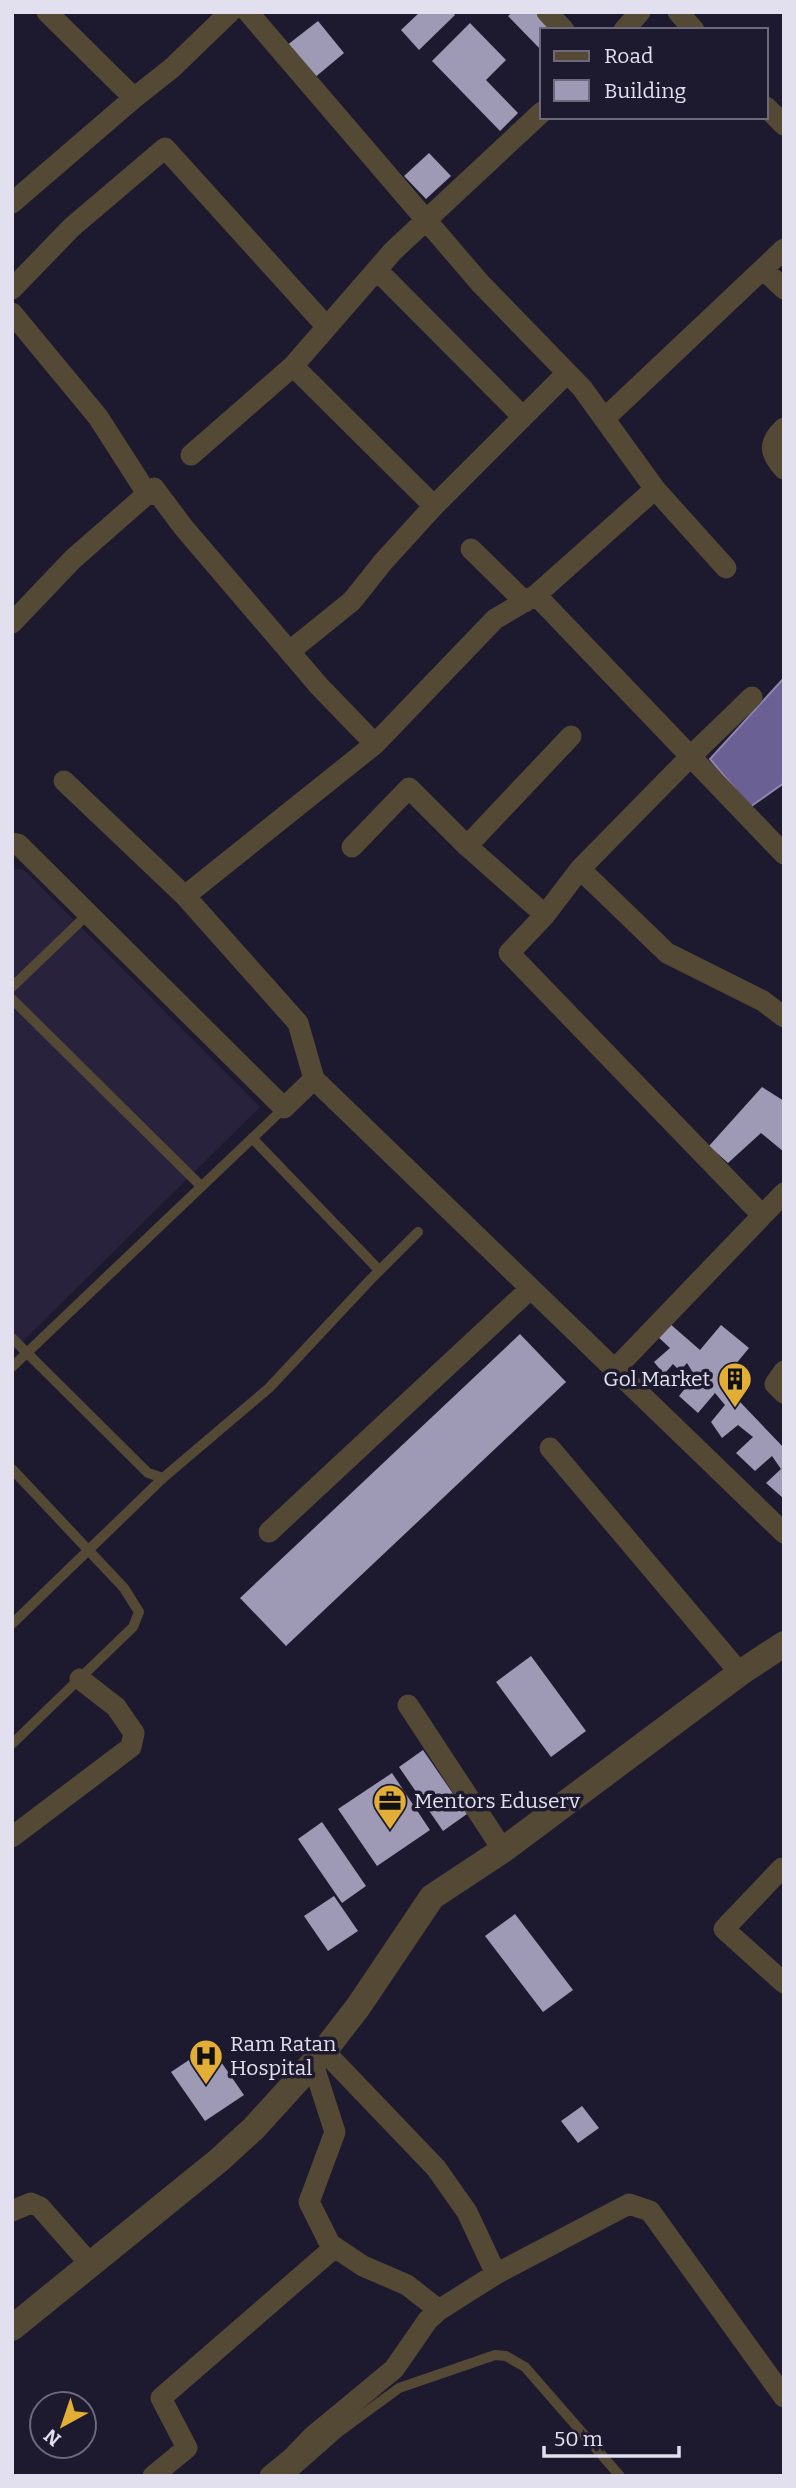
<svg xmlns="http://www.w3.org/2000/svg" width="796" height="2488" font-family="Bitter,serif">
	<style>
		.built { fill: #28223d }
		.water { fill: #6b6094; stroke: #8f86af; stroke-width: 2 }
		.building { fill: #9e9ab6 }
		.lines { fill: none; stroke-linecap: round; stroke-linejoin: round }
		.service { stroke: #544934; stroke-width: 10 }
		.minor { stroke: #544934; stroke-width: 21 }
		.tertiary { stroke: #544934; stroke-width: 26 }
		.labels { text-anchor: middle; stroke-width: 7; stroke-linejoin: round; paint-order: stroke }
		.poi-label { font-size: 21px; fill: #e2e0ef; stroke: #1d192e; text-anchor: start }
	</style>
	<rect width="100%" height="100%" fill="#1d192e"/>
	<path class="built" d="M12 868 24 870 260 1107 12 1352Z"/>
	<path class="water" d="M784 678V783L750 807 710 759Z"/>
	<path class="building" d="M420 12H452L455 15 419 50 401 30Z
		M513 12H546L563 30H542V51L508 16Z
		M318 21 344 53 313 79 286 46Z
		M470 23 506 60 486 80 518 113 500 131 432 61Z
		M429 153 451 176 426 199 404 176Z
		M762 1087 784 1101V1152L761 1133 728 1163 709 1146Z
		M669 1323 700 1350 721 1325 749 1348 721 1382 784 1448 783 1498 766 1483 781 1469 772 1456 755 1471 736 1453 753 1437 738 1425 722 1438 711 1422 725 1405 715 1393 698 1413 679 1396 695 1376 687 1363 680 1371 673 1364 664 1374 654 1362 670 1348 656 1335Z
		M520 1334 566 1382 286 1646 240 1598Z
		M531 1656 586 1731 551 1757 496 1682Z
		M423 1750 467 1814 443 1831 399 1767Z
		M392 1773 430 1830 377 1866 338 1809Z
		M322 1822 366 1886 342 1903 298 1839Z
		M334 1896 358 1931 328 1951 304 1916Z
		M515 1914 573 1990 543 2012 485 1936Z
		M210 2046 244 2095 205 2121 171 2072Z
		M582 2106 599 2128 578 2143 561 2121Z"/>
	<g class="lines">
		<path class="service" d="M12 987 88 914
			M12 999 201 1186
			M252 1138 379 1270
			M12 1338 148 1473 163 1478 269 1388 371 1279 418 1232
			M12 1367 284 1108
			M12 1469 124 1588 139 1612 133 1627 12 1744
			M12 1624 163 1478
			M289 2476 339 2432 399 2388 495 2355 506 2356 525 2367 620 2476"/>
		<path class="minor" d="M47 12 134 98
			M248 12 480 283 582 388 655 489
			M547 12 564 30
			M678 12 694 30
			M624 30 640 12
			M766 107 784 125
			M12 203 134 98 172 68 230 12
			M763 269 784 289
			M377 270 523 417
			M12 289 72 227 165 148 327 327
			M12 313 98 417 148 495
			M293 366 434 506
			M604 419 784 249
			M784 428C768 443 769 453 784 469
			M191 455 293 366 393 251 542 112
			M471 549 525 602
			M536 595 655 489 726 568
			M12 623 73 559 154 488 184 528 319 686 375 744 495 619 536 595 784 854
			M290 651 352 601 383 562 434 506 567 373
			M752 697 691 756 580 869 545 915 509 953 762 1215
			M375 744 185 896 298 1023 314 1079 784 1533
			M64 781 185 896
			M12 843 18 844 284 1108 314 1079
			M467 846 571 736
			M352 847 409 788 467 846 545 915
			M580 869 667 953 763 1001 784 1017
			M614 1370 784 1193
			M784 1371 775 1384 784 1393
			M550 1448 740 1673
			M269 1532 530 1289
			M408 1705 503 1850
			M12 1837 131 1747 134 1733 116 1707 80 1679
			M782 1868 724 1929 784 1983
			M324 2051 436 2168 467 2212 496 2274
			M313 2064 335 2132 309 2202 330 2244 363 2266 407 2285 439 2310
			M12 2211 31 2203 40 2207 91 2265
			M153 2476 187 2448 161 2398 335 2247
			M270 2476 292 2458 313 2436 394 2369 428 2320 439 2310 496 2274 629 2204 650 2211 784 2397"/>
		<path class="tertiary" d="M12 2328 218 2161 254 2128 324 2051 358 2007 432 1897 503 1850 740 1673 784 1644"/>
	</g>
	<defs>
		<g id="building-pin" transform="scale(1.75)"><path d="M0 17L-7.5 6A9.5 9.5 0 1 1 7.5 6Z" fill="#e3ae35" stroke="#1d192e"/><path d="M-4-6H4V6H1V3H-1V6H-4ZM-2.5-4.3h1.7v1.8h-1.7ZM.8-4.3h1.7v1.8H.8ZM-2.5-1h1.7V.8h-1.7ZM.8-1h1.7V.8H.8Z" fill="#111"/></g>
		<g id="office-pin" transform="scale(1.75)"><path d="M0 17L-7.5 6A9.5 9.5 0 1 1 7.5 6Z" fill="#e3ae35" stroke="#1d192e"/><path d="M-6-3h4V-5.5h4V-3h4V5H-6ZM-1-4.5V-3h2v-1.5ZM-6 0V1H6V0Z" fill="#111"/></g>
		<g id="hospital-pin" transform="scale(1.75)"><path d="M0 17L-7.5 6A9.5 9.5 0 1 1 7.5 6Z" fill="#e3ae35" stroke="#1d192e"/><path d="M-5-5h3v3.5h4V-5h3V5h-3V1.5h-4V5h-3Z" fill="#111"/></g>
	</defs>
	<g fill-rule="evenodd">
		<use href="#building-pin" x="735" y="1379"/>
		<use href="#office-pin" x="390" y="1801"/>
		<use href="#hospital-pin" x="206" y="2056"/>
	</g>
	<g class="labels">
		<g class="poi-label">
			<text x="710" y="1386" text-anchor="end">Gol Market</text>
			<text x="414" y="1808">Mentors Eduserv</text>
			<text x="230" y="2051">Ram Ratan<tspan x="230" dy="24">Hospital</tspan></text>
		</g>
	</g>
	<rect width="796" height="2488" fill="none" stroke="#e2e0ef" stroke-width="28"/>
	<rect x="540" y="28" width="228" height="91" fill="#1d192e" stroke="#6c697b" stroke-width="2"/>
	<rect x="554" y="51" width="35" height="10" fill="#544934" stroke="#6c697b" stroke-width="2"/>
	<text x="604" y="63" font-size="21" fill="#e2e0ef">Road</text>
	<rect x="554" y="80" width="35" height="21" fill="#9e9ab6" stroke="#6c697b" stroke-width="2"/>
	<text x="604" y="98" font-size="21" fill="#e2e0ef">Building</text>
	<g transform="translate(63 2425) rotate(220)"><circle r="33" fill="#1d192e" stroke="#6c697b" stroke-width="2"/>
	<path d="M0-5L12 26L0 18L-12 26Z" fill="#e3ae35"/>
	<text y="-10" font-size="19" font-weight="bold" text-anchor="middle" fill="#e2e0ef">N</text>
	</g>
	<path d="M544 2446v10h135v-10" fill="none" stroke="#e2e0ef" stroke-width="3.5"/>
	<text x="554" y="2446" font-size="21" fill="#e2e0ef" stroke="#1d192e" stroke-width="5" paint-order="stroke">50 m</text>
</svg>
